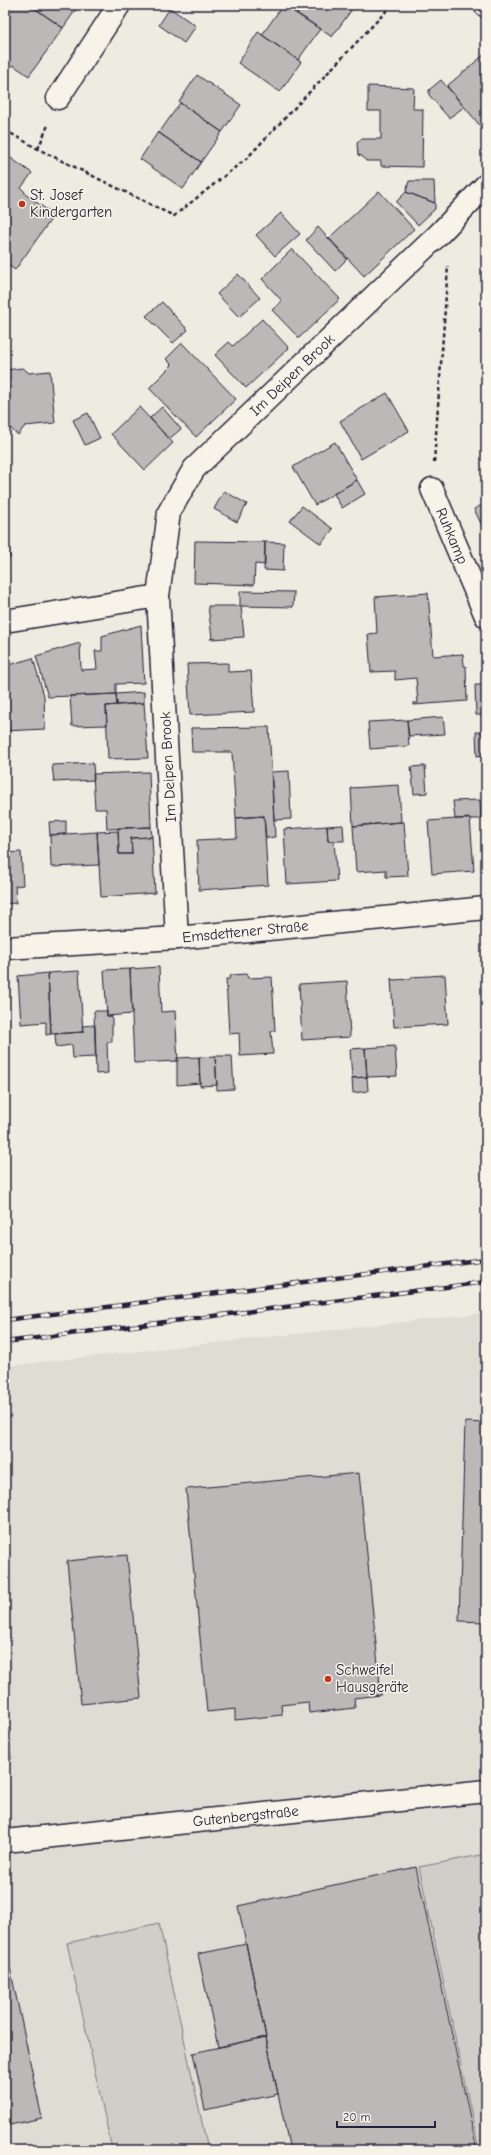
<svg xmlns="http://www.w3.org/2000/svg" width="491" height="2155" font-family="'Comic Neue',sans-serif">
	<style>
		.built { fill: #dfdcd4 }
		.green { fill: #d1cdc9; stroke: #7a7882 }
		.building { fill: #bbb8b7; stroke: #22223b }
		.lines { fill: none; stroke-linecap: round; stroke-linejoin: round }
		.minor-casing { stroke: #22223b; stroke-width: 25 }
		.path { stroke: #22223b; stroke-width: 2.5; stroke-dasharray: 4 3; stroke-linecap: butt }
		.minor { stroke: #f7f3e8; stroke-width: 22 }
		.rail-casing { stroke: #22223b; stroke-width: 4.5 }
		.rail { stroke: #f7f3e8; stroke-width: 3; stroke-dasharray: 9; stroke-linecap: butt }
		.poi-dot { fill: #c8321e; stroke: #f7f3e8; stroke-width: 1.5 }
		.labels { text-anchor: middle; stroke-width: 3; stroke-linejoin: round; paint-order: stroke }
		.poi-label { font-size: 15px; fill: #22223b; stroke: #f7f3e8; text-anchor: start }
		.street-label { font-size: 15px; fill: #22223b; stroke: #f7f3e8 }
	</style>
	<rect width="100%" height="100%" fill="#eeebe1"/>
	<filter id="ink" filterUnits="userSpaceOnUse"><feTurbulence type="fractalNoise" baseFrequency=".025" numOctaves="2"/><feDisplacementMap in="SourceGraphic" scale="8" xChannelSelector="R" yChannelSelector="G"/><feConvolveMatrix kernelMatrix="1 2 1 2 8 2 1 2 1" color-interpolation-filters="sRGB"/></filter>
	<g filter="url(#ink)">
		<path class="built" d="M486 1313V2150H5V1366Z"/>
		<path class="green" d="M486 1854V2150H479L419 1867Z
			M159 1923 208 2150H112L67 1943Z"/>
		<path class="building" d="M7 5H30L63 28 29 76 13 65 9 71 5 68V8Z
			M30 5H79L63 28Z
			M283 5 320 29 298 60 262 35Z
			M285 5H355L332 37Z
			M170 8 196 26 184 43 159 25Z
			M258 32 301 62 280 92 238 63Z
			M486 53V125L482 128 447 86Z
			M197 75 241 105 222 132 179 102Z
			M441 80 464 107 449 118 429 95V90Z
			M368 86 414 88 413 109H423L422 167 381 166V161H366L362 156 358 155 357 143 362 139H381V111H368Z
			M180 103 222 132 201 162 159 133Z
			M158 132 201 162 183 189 140 159Z
			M5 154 32 173 21 188 25 192V194L54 215 15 270 5 263Z
			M409 181H434L435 203 406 192Z
			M379 191 414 229 364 276 329 238Z
			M406 192 435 203V209L418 225 396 202Z
			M281 213 300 234 275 256 256 235Z
			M318 227 347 259 335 271 306 240Z
			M292 249 340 299 299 338 272 310 282 301 262 279Z
			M238 274 260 298 239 317 217 294Z
			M162 302 188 330 173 343 146 316Z
			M262 319 289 348 246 388 215 355 229 342 233 346Z
			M182 343 236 399 196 437 149 388 172 365 166 359Z
			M23 368 29 373 50 371 55 423 25 426 18 435 10 428 5 429V370Z
			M387 393 409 431 361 459 340 421Z
			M139 407 173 443 145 470 111 434Z
			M162 407 181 429 169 439 150 418Z
			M88 413 100 438 85 445 73 420Z
			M335 442 357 480 315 505 293 467Z
			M357 480 365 494 342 508 334 494Z
			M224 491 247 504 237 522 214 509Z
			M486 503V534L474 509Z
			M302 506 333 529 321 544 290 521Z
			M5 509 10 558H5Z
			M195 541 265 542V565L255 564 254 585 194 583Z
			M265 542 284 543 283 571 264 570Z
			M240 591 294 592 293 607 240 606Z
			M428 593 433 656 463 654 464 666H466L467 701 414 705 413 703H418L416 678 395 680V671L371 672 368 634 377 633 375 597Z
			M208 606H241L244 637 210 639 212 638Z
			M141 625 144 683 116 684V694L48 697 36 656 80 643 81 670 97 669 95 651H102V636Z
			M33 658 44 696 45 729 5 731V666Z
			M228 663V672L251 671 254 712 190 715 187 664Z
			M475 685H486V715H476Z
			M144 692V703L117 705 116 694Z
			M116 694 117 705 106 706 107 725 72 726 70 696Z
			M144 703 148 758 108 759 106 706Z
			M443 717 445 734 409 736 407 720Z
			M407 720 409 746 370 749 368 722Z
			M269 727 275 837 266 838 264 816 236 818 232 752H192L191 728Z
			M476 732H486V755L477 756Z
			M93 763 94 780 54 782 52 765Z
			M425 766 427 793 414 794 411 767Z
			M289 771 291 819 274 820 271 772Z
			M149 772 151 827 107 829 106 809H95L93 774Z
			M399 785 401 822 353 826 351 788Z
			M480 800 481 819H455L453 801Z
			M264 816 268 885 199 890 197 840 237 838 236 818Z
			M470 818 474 871 432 874 428 821Z
			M66 821V834L50 835 49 822Z
			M401 822H404L408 876 386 877V870L356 872 353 826Z
			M343 825 344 841H328L327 826Z
			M327 826 328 841H334L337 881 287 884 284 829Z
			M151 827 152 837 131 838 132 854H119L118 828Z
			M118 831 119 854H132L131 838 152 837 155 893 101 897 97 832Z
			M97 832 99 865 51 867 50 835Z
			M21 852 23 885 15 886 16 903 5 904V853Z
			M159 967 161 1012 175 1011 178 1061 134 1063 130 969Z
			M130 969 132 1014 107 1016 104 970Z
			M79 971 83 1032 51 1034 48 973Z
			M48 973 51 1034 46 1035V1022L21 1024 18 976Z
			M246 974 248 978 272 977 275 1031H271L273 1054 240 1056 239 1033 229 1034 226 979H229L231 975Z
			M445 975 448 1024 394 1027 391 978 393 980 411 979V977Z
			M347 981 350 1037 302 1040 299 984Z
			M94 1011H107V1016H112V1042H107L108 1073 96 1074Z
			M95 1025 96 1057 73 1058 72 1045 56 1047 55 1034 83 1032 82 1026Z
			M395 1046 397 1076 367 1077 365 1048Z
			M365 1048 367 1077 352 1078 350 1049Z
			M215 1056 217 1085 200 1086 199 1057Z
			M215 1056H232L234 1089 217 1090Z
			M199 1057 200 1083 177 1085V1058Z
			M367 1077 368 1091 353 1093 352 1078Z
			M465 1422 486 1423V1720H482L484 1622 459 1621Z
			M359 1473 381 1695 354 1698 355 1708 309 1713 308 1702 281 1705 282 1715 235 1720V1709L207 1712 186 1489Z
			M127 1555 141 1698 81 1704 67 1561Z
			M5 1701 11 1759 5 1760Z
			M416 1867 477 2150H290L238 1906Z
			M5 1944 42 2118 5 2126Z
			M246 1944 266 2037 218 2047 198 1954Z
			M266 2037 278 2094 205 2110 193 2053Z"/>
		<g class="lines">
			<g class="minor-casing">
				<g id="minor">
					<path d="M485 5 486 6"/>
					<path d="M58 98 119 5"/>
					<path id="s1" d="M432 489 486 616"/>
					<path d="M5 621 158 596"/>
					<path id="s2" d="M177 938 158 596 169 512 194 469 439 234 486 185"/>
					<path id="s3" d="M5 948 177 938 486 908"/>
					<path id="s4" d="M5 1841 486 1791"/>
				</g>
			</g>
			<path class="path" d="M5 130 38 149 174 216 247 158 392 5
				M38 149 48 125
				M434 462 448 266"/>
			<use href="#minor" class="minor"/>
			<g class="rail-casing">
				<path id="rail" d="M5 1320 486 1259
					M5 1342 486 1282"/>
			</g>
			<use href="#rail" class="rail"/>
		</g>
	</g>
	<g class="poi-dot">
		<circle cx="22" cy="204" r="4"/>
		<circle cx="328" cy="1679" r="4"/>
	</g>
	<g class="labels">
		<g class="poi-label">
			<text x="30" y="200">St. Josef<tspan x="30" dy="17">Kindergarten</tspan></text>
			<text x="336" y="1675">Schweifel<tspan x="336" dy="17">Hausgeräte</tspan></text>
		</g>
		<g class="street-label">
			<text dy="5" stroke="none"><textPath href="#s2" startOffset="613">Im Deipen Brook</textPath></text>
			<text dy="5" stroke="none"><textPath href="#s1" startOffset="51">Ruhkamp</textPath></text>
			<text transform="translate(168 767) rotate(-93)" y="5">Im Deipen Brook</text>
			<text dy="5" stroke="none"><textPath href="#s3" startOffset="241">Emsdettener Straße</textPath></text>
			<text dy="5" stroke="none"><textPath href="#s4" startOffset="242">Gutenbergstraße</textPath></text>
		</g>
	</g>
	<rect width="491" height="2155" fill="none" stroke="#f7f3e8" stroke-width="20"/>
	<rect x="10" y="10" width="471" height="2135" fill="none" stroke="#22223b" stroke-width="1.5" filter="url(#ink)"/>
	<path d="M337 2121v6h98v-6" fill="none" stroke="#22223b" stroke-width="2"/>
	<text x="343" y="2121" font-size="12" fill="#22223b" stroke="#f7f3e8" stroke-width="3" paint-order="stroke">20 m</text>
</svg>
